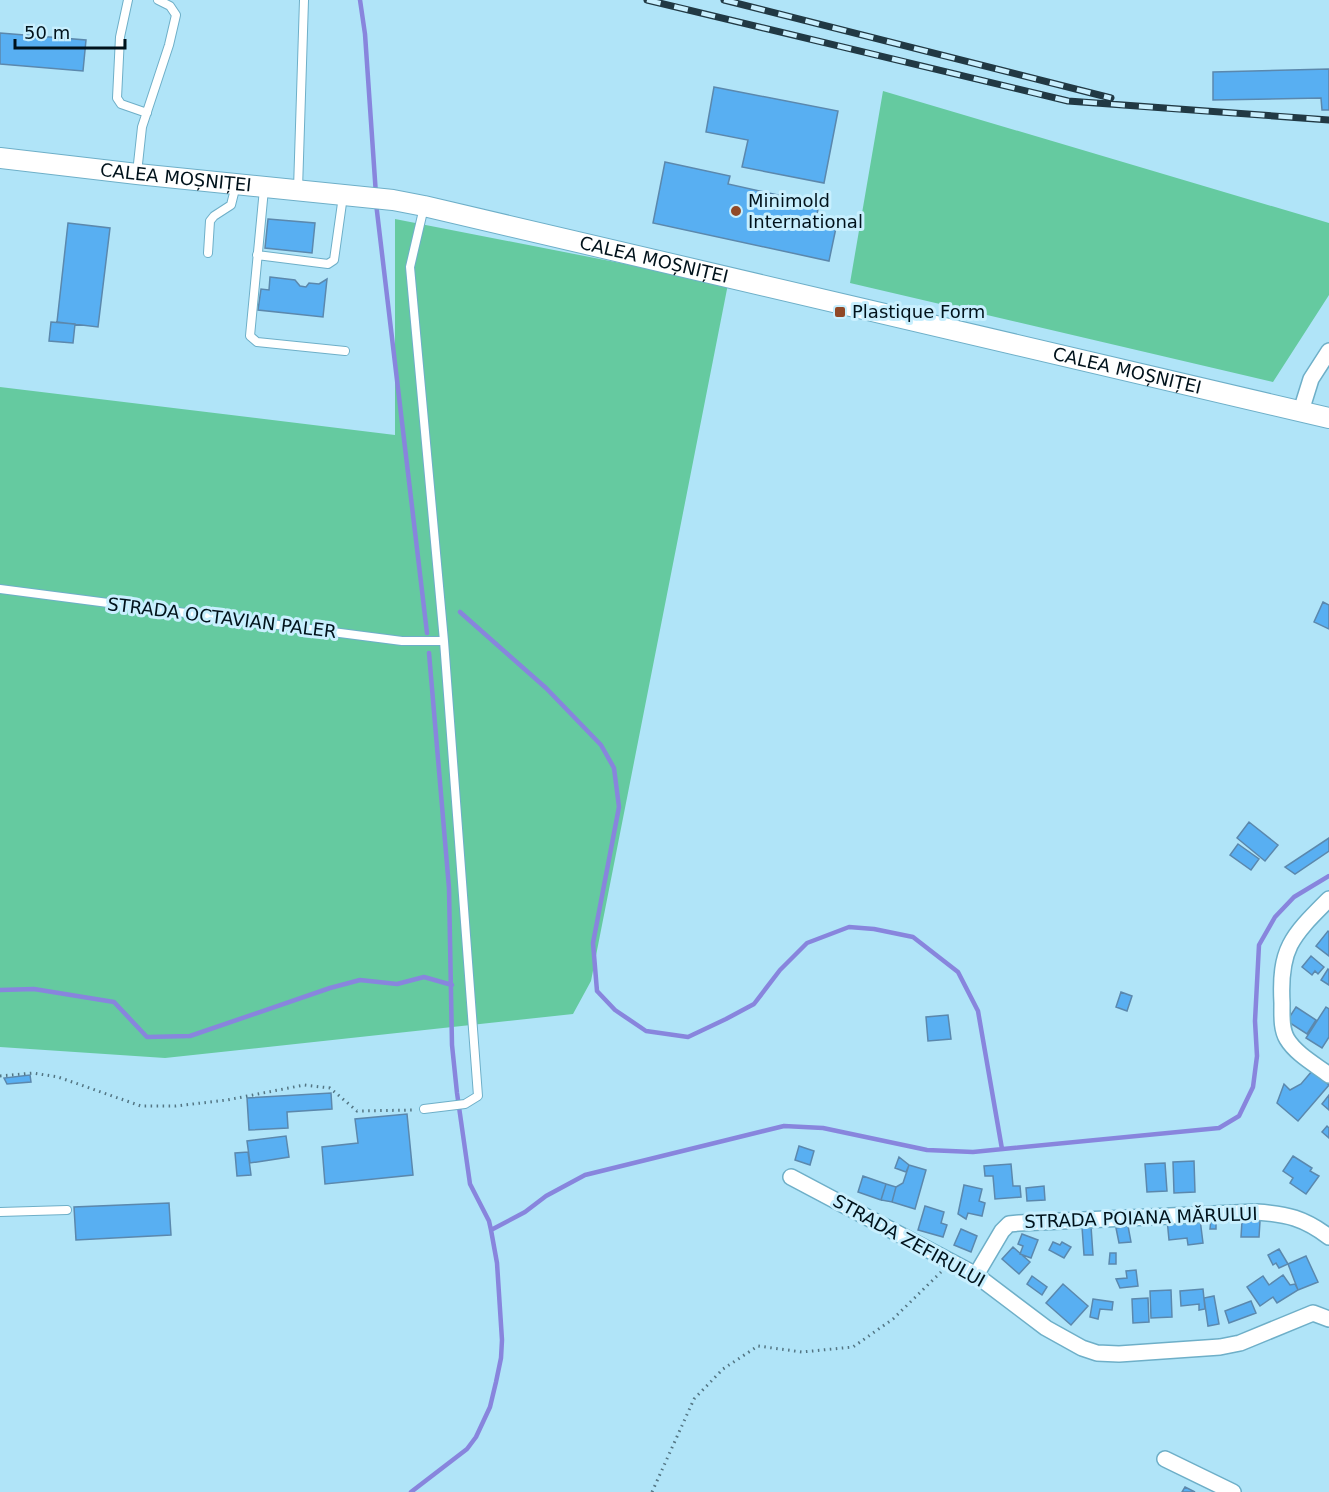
<svg xmlns="http://www.w3.org/2000/svg" width="1329" height="1492" font-family="'DejaVu Sans',sans-serif">
	<style>
		.green { fill: #65caa0 }
		.lines { fill: none; stroke-linecap: round; stroke-linejoin: round }
		.stream { stroke: #8885dd; stroke-width: 4.5 }
		.building { fill: #58aff2; stroke: #5b88ad; stroke-width: 1.5 }
		.service-casing { stroke: #6eafc8; stroke-width: 10 }
		.minor-casing { stroke: #6eafc8; stroke-width: 18 }
		.tertiary-casing { stroke: #6eafc8; stroke-width: 22 }
		.path { stroke: #537583; stroke-width: 3; stroke-dasharray: 1.5 4.5; stroke-linecap: butt }
		.service { stroke: #fff; stroke-width: 8 }
		.minor { stroke: #fff; stroke-width: 15 }
		.tertiary { stroke: #fff; stroke-width: 20 }
		.rail-casing { stroke: #213944; stroke-width: 7 }
		.rail { stroke: #c8effe; stroke-width: 4.5; stroke-dasharray: 14; stroke-linecap: butt }
		.poi-dot { fill: #914927; stroke: #c8effe; stroke-width: 2 }
		.labels { text-anchor: middle; stroke-width: 6; stroke-linejoin: round; paint-order: stroke }
		.street-label { font-size: 18px; fill: #00121b; stroke: #c8effe }
		.poi-label { font-size: 18px; fill: #00121b; stroke: #c8effe; text-anchor: start }
	</style>
	<rect width="100%" height="100%" fill="#b0e4f8"/>
	<path class="green" d="M883 91 1329 223V295L1273 382 850 283Z
		M395 219 728 284 591 981 573 1014 165 1058 0 1047V387L395 435Z"/>
	<g class="lines">
		<path class="stream" d="M360 0 365 34 376 195
			M376 203 427 633
			M460 612 546 688 601 745 614 768 619 807 593 943 597 991 615 1010 646 1031 688 1037 726 1019 754 1004 780 970 807 943 849 927 874 929 913 937 958 972 978 1011 1002 1149
			M0 990 34 989 114 1002 147 1037 190 1036 330 988 360 980 397 984 424 977 452 985
			M491 1230 525 1212 546 1196 585 1175 784 1126 823 1128 927 1150 973 1152 1219 1128 1239 1116 1253 1087 1257 1056 1255 1021 1259 945 1275 917 1294 897 1329 876
			M411 1492 467 1449 476 1437 490 1407 496 1382 501 1358 502 1340 497 1263 491 1230 489 1221 470 1184 457 1093 452 1045 449 888 429 653"/>
	</g>
	<path class="building" d="M0 33 86 40 83 71 0 64Z
		M1329 69V110H1322L1321 98 1213 100V72Z
		M714 87 838 111 824 183 742 167 748 140 706 132Z
		M665 162 730 176 728 184 819 204 816 219 837 223 829 261 653 223Z
		M268 219 315 223 312 253 265 248Z
		M68 223 110 228 98 327 57 322Z
		M270 277 295 280 300 286 306 287 309 283 319 284 327 279 323 317 258 310 261 289 269 290Z
		M51 322 75 324 73 343 49 341Z
		M1323 602 1329 605V629L1314 622Z
		M1249 822 1278 845 1265 861 1237 838Z
		M1329 838V851L1295 874 1285 867Z
		M1238 844 1259 859 1251 870 1230 855Z
		M1328 931 1329 932V956L1316 946Z
		M1311 956 1324 967 1318 974 1315 971 1312 975 1302 967Z
		M1328 969 1329 970V985L1321 980Z
		M1121 992 1132 996 1127 1011 1116 1007Z
		M1296 1007 1316 1020 1307 1034 1287 1021Z
		M1326 1007 1329 1009V1037L1322 1048 1306 1038Z
		M948 1015 951 1039 928 1041 926 1017Z
		M1312 1071 1329 1085 1298 1121 1277 1103 1284 1084 1290 1090 1301 1084Z
		M30 1075 31 1082 7 1084 4 1078Z
		M331 1093 332 1109 287 1112 288 1128 249 1130 247 1098Z
		M1329 1095V1110L1322 1104Z
		M407 1114 413 1175 325 1184 322 1147 358 1143 355 1119Z
		M1327 1126 1329 1128V1138L1322 1132Z
		M286 1136 289 1157 250 1163 247 1141Z
		M799 1146 814 1151 810 1165 795 1160Z
		M248 1152 251 1175 237 1176 235 1153Z
		M1293 1156 1312 1168 1310 1171 1319 1176 1306 1194 1290 1183 1293 1178 1283 1171Z
		M899 1157 909 1165 906 1172 895 1168Z
		M1194 1161 1195 1192 1174 1193 1173 1162Z
		M1165 1163 1167 1191 1147 1192 1145 1164Z
		M1011 1164 1013 1186H1020L1021 1197 995 1199 993 1176H985L984 1166Z
		M909 1165 926 1170 915 1209 892 1202 896 1187 903 1183Z
		M863 1176 886 1184 881 1200 858 1192Z
		M886 1184 896 1187 892 1202 881 1200Z
		M964 1185 982 1189 979 1201 985 1203 982 1216 968 1213 966 1219 958 1214Z
		M1044 1186 1045 1200 1027 1201 1026 1188Z
		M169 1203 171 1235 76 1240 74 1207Z
		M925 1206 944 1212 941 1223 947 1225 943 1237 918 1230Z
		M1167 1219H1200L1203 1243 1188 1245 1187 1238 1169 1240Z
		M1211 1219H1216V1229H1210Z
		M1242 1221H1260L1259 1237H1241Z
		M1091 1226 1093 1255H1084L1082 1227Z
		M1128 1226 1131 1242 1119 1243 1116 1228Z
		M961 1229 977 1236 971 1252 954 1245Z
		M1022 1234 1038 1240 1031 1258 1020 1254 1023 1246 1018 1244Z
		M1053 1242 1060 1245 1062 1242 1071 1247 1064 1258 1049 1250Z
		M1013 1247 1030 1262 1019 1274 1002 1259Z
		M1279 1249 1288 1264 1279 1268 1276 1263 1273 1265 1268 1255Z
		M1110 1253H1116V1264H1109Z
		M1306 1256 1318 1282 1298 1290 1288 1264Z
		M1136 1270 1138 1286 1120 1288 1116 1279 1127 1278 1126 1271Z
		M1283 1275 1290 1285 1295 1284 1298 1290 1277 1303 1273 1297 1260 1306 1247 1287 1263 1276 1269 1285Z
		M1032 1276 1047 1287 1042 1295 1027 1284Z
		M1063 1284 1088 1306 1071 1325 1046 1303Z
		M1203 1289 1205 1309 1199 1310V1304L1181 1306 1180 1291Z
		M1171 1290 1172 1317 1151 1318 1150 1291Z
		M1214 1296 1219 1324 1208 1326 1204 1298Z
		M1148 1298 1149 1322 1133 1323 1132 1299Z
		M1093 1299 1113 1302 1112 1310 1100 1309 1098 1319 1090 1317Z
		M1251 1301 1256 1313 1229 1323 1225 1311Z
		M1185 1487 1195 1492H1182Z"/>
	<g class="lines">
		<g class="service-casing">
			<path id="service" d="M128 0 120 37 117 98 121 104 147 113
				M137 173 142 127 169 45 176 15 170 6 158 0
				M264 189 250 336 257 342 345 351
				M298 189 304 0
				M424 207 410 267 444 641 478 1096 465 1104 424 1109
				M208 253 210 221 214 216 231 205 236 185
				M257 255 328 264 334 260 343 196
				M0 589 402 641H444
				M0 1212 67 1210"/>
		</g>
		<g class="minor-casing">
			<path id="minor" d="M1301 411 1311 379 1329 351
				M1329 899C1292 936 1279 948 1282 1003 1282 1015 1281 1029 1287 1039 1296 1054 1316 1065 1329 1075
				M791 1177 976 1275 1046 1328 1082 1348 1097 1353 1119 1354 1220 1347 1240 1343 1313 1313 1329 1319
				M976 1275 1002 1231 1009 1224 1019 1223 1256 1212C1287 1214 1304 1218 1329 1237
				M1165 1459 1233 1492"/>
		</g>
		<g class="tertiary-casing">
			<g id="tertiary">
				<path id="s1" d="M0 158 137 174 393 200 424 206 1329 418"/>
			</g>
		</g>
		<path class="path" d="M0 1076 33 1073 58 1077 141 1106H176L227 1100 304 1085 330 1088 357 1111 414 1110
			M652 1492 694 1399 723 1369 758 1346 802 1352 853 1347 893 1319 941 1272"/>
		<use href="#service" class="service"/>
		<use href="#minor" class="minor"/>
		<use href="#tertiary" class="tertiary"/>
		<g class="rail-casing">
			<path id="rail" d="M647 0 1068 101 1329 120
				M724 0 1111 98"/>
		</g>
		<use href="#rail" class="rail"/>
	</g>
	<g class="poi-dot">
		<circle cx="736" cy="211" r="6"/>
		<rect x="834" y="306" width="12" height="12" rx="3"/>
	</g>
	<g class="labels">
		<g class="street-label">
			<text dy="6" stroke="none"><textPath href="#s1" startOffset="177">CALEA MOȘNIȚEI</textPath></text>
			<text dy="6" stroke="none"><textPath href="#s1" startOffset="663">CALEA MOȘNIȚEI</textPath></text>
			<text dy="6" stroke="none"><textPath href="#s1" startOffset="1149">CALEA MOȘNIȚEI</textPath></text>
			<text transform="translate(222 618) rotate(7)" y="6">STRADA OCTAVIAN PALER</text>
			<text transform="translate(1141 1218) rotate(-2)" y="6">STRADA POIANA MĂRULUI</text>
			<text transform="translate(909 1241) rotate(29)" y="6">STRADA ZEFIRULUI</text>
		</g>
		<g class="poi-label">
			<text x="748" y="207">Minimold<tspan x="748" dy="21">International</tspan></text>
			<text x="852" y="318">Plastique Form</text>
		</g>
	</g>
	<path d="M15 39v9h110v-9" fill="none" stroke="#00121b" stroke-width="3"/>
	<text x="24" y="39" font-size="18" fill="#00121b" stroke="#c8effe" stroke-width="4.5" paint-order="stroke">50 m</text>
</svg>
